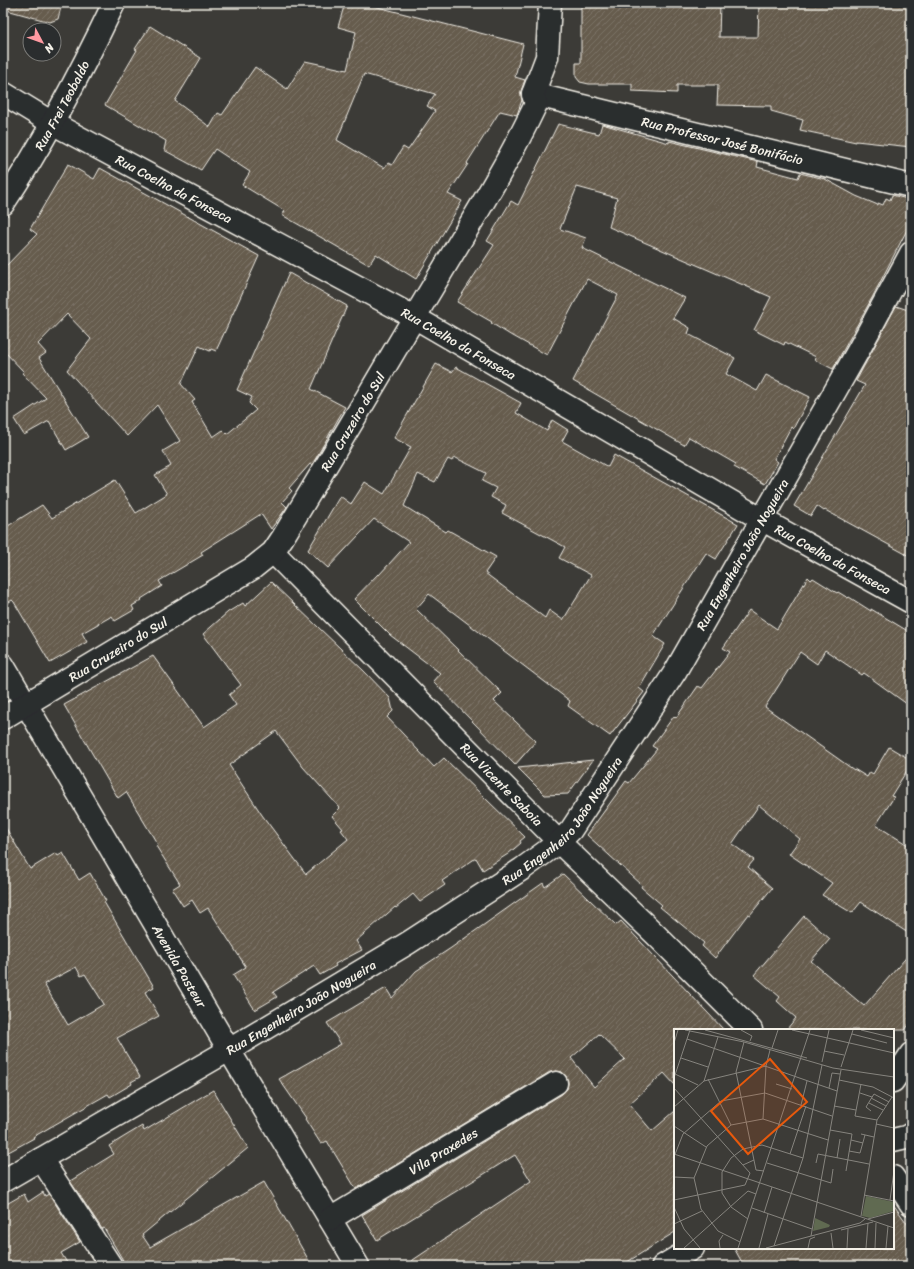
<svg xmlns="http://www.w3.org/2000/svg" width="914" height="1269" font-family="Sriracha,sans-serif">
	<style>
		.building { fill: url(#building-hatch); stroke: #f4f1e8; fill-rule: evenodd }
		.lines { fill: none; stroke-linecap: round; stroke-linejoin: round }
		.street-casing { stroke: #f4f1e8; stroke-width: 25 }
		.street { stroke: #2a2d2e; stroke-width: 22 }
		.labels { text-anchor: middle; stroke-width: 3; stroke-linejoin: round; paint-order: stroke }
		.street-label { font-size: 13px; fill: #f4f1e8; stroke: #2a2d2e }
		.inset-road { fill: none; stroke: #86847e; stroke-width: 1 }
		.view { fill: #e8590c; fill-opacity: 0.15; stroke: #e8590c; stroke-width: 2 }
		.inset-edge { fill: none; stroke: #f4f1e8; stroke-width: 2 }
	</style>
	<defs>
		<pattern id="building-hatch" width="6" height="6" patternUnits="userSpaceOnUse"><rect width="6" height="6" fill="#665b4d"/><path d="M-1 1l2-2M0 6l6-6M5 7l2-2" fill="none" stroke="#7c7367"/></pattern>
	</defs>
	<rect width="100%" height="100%" fill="#3c3b37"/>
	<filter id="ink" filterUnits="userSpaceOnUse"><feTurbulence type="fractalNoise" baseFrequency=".025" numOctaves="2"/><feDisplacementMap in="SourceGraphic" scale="8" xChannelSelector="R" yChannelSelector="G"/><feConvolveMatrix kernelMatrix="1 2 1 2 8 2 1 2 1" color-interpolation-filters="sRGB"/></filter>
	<g filter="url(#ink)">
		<path class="building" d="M3 3H62L58 19 50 22 3 9Z
			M345 3H362L523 44 515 77 525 80 521 91 522 100 517 115 500 111 467 163 468 164 448 194 462 201 416 279 376 254 369 265 282 215 285 211 242 185 250 172 215 149 201 170 164 150 166 141 105 105 137 50 135 49 150 26 201 58 175 101 210 127 218 113 222 115 255 67 287 89 305 61 347 70 356 32 338 27ZM364 74 435 94 427 106 435 111 408 150 403 147 392 165 388 163 384 168 337 140Z
			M581 3H720L719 37H758L759 3H911V147L856 141V142L800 130 803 120 771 111V106L717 105 718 85H677V93L632 91V84H589L580 82 576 77V63H581Z
			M558 124 599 134 602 124 669 143V141L758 162 757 167 798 178 800 173 825 179 856 196 878 205V203L883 205 886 198 890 200 892 195 911 200V222L872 298 833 369 815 360 816 357 785 342 784 345 754 330 771 297 609 227 617 198 577 187 560 229 586 238 582 248 685 298 673 318 690 328 688 334 735 358 726 374 757 391 766 375 810 397 793 429 791 427 774 459 778 462 765 484 734 467 736 464 689 437 684 445 573 381 618 295 587 279 547 355 513 336H512L491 323 492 322 457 302 494 245 487 241 511 201 518 205Z
			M68 164 94 179 100 168 259 256 216 351 211 349 210 351 199 346 181 384 195 400 192 402 213 437 223 430 227 434 256 410 249 403 252 397 237 390 289 273 347 306 311 389 345 407 312 465 310 464 289 488 292 491 282 502 287 507 271 529 261 514 201 552 203 555 159 581 162 586 141 599 142 600 132 606 134 610 115 621 112 616 82 633 87 642 50 663 14 602 12 600 3 606V529L42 505 52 518 115 480 136 513 167 494 155 475 171 466 163 451 180 441 157 405 127 436 67 370 91 339 67 314 38 344 46 353 39 358 88 437 66 450 49 421 24 435 14 419 46 398 22 373 24 372 3 350V269L37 234 30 229Z
			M896 306 911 311V557L825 510 824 511 817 506 811 516 794 506 865 385 856 381Z
			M436 364 452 372 456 367 521 403 516 413 547 431 552 420 568 430 562 441 608 467 614 455 738 524 716 559 706 553 653 636 665 644 639 688 644 692 610 736 568 706 570 701 429 594 416 609 502 693 494 701 536 741 515 765 433 681 440 673 390 635 354 599 378 574 379 575 409 542 374 519 328 568 308 550 340 496 351 504 365 482 384 494 411 447 394 438ZM454 457 486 473 482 481 496 488 491 497 506 505 502 513 565 547 559 558 591 575 563 620 549 610 545 618 485 573 496 557 448 530 446 532 404 506 418 474 435 482 448 459 452 461Z
			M808 577 811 580 813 578 837 593 838 592 848 598 849 597 871 611V609L911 633V707L864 673 862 675 825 650 817 664 800 652 765 707 854 770V769L867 777 870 772 873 774 889 747 911 760V764L891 796 894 797 876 825 911 847V935L861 902 852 913 822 895 832 883 789 854 800 839 759 805 732 844 754 860 748 867 772 888 750 915 748 914 715 958 702 946 704 943 660 907 662 905 641 887 642 885 587 835 626 781 629 783 657 749 652 746 674 716 676 718 698 686 702 688 730 652 723 648 749 610 777 629Z
			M271 582 364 671 390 698 393 711 387 717 434 767 444 758 525 837 520 841 521 843 508 854 483 870 476 858 442 881 445 885 420 902 413 894 396 908 395 907 356 941 362 950 335 964 336 966 320 975 314 966 273 992 277 997 255 1010 233 975 246 967 208 908 200 913 192 900 183 906 172 889 180 884 156 846 158 845 126 792 118 798 64 705 153 656 204 727 236 705 229 695 241 685 203 634 228 612 243 603 245 606ZM276 731 303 767 340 808 332 816 343 829 341 830 348 839 306 874 262 815 229 765Z
			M593 760 568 794 545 795 518 768Z
			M3 823 30 869 56 853 58 856 63 853 79 880 90 873 106 901 104 902 154 987 145 992 159 1016 117 1038 140 1077 131 1082 132 1084 110 1097 108 1094 33 1137 34 1138 3 1155ZM76 967 81 976 85 974 104 1004 68 1025 44 984Z
			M563 874 616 925 621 921 724 1030H675V1085L664 1073 629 1104 652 1131 675 1111V1232L621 1266H404L531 1181 515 1155 377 1240 362 1215 562 1094 567 1089 568 1083 566 1076 562 1072 556 1071 550 1072 356 1189 327 1141 321 1144 305 1119 306 1118 279 1079 341 1044 327 1023 386 988 392 998 416 971 451 948 543 883 545 887ZM599 1034 625 1059 594 1087 571 1058Z
			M804 916 830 939 811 961 864 1006 911 952V1022L905 1030H786L796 1018 777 1001 780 997 754 975Z
			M213 1090 248 1148 142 1235 150 1247 264 1182 312 1266H225L224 1264 219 1266H123L124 1262 104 1228 102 1229 70 1181 114 1154 109 1146 142 1126 144 1131Z
			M43 1192 45 1196 49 1194 80 1242 61 1253 69 1266H3V1206L24 1194 28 1202Z
			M893 1204 911 1229V1266H744L734 1248H893Z"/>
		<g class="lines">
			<g class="street-casing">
				<g id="street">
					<path id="s1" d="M3 93 52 123 414 317 761 519 911 602"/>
					<path id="s2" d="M533 94 911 186"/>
					<path id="s3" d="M3 204C46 140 81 72 114 3"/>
					<path id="s4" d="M273 552 559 842 655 934 751 1030"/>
					<path id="s5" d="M3 665 229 1050 358 1266"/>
					<path id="s6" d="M3 718 253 568 273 552 283 537C334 454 382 371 432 288 468 227 506 168 536 104L533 94 547 57 550 3"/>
					<path d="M893 1081 911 1054"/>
					<path d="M893 1140 906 1137 911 1134"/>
					<path d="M41 1159 111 1266"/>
					<path d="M893 1177 911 1204"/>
					<path id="s7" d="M3 1181 229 1050 408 943 522 869 559 842 571 830 675 672 858 351 911 253"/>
					<path id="s8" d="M330 1219 556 1083"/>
					<path d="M663 1266 693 1248"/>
				</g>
			</g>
			<use href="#street" class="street"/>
		</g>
	</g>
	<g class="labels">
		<g class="street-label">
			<text dy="5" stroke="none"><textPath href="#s3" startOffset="115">Rua Frei Teobaldo</textPath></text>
			<text dy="5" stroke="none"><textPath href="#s2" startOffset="195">Rua Professor José Bonifácio</textPath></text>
			<text dy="5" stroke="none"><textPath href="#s1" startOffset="196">Rua Coelho da Fonseca</textPath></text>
			<text dy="5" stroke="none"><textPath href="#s1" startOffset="520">Rua Coelho da Fonseca</textPath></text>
			<text dy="5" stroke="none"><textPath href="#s6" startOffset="470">Rua Cruzeiro do Sul</textPath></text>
			<text dy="5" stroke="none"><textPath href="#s7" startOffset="993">Rua Engenheiro João Nogueira</textPath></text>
			<text dy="5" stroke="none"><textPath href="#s1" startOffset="952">Rua Coelho da Fonseca</textPath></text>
			<text dy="5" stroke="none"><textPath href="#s6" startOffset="134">Rua Cruzeiro do Sul</textPath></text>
			<text dy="5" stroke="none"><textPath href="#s4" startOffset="326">Rua Vicente Saboia</textPath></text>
			<text dy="5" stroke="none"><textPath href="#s7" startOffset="669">Rua Engenheiro João Nogueira</textPath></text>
			<text dy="5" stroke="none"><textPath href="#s5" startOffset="349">Avenida Pasteur</textPath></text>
			<text dy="5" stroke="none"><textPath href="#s7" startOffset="345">Rua Engenheiro João Nogueira</textPath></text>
			<text dy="5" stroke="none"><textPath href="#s8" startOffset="132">Vila Praxedes</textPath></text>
		</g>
	</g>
	<g transform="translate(674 1029)">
		<rect width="220" height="220" fill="#3c3b37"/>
		<path d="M192 167 220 173V182L196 189 188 187ZM141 189 156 196 155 198 139 202Z" fill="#606a51"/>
		<path class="inset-road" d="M11 1 70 13 159 39 220 48M31 1 133 29M67 1 78 7 76 12M118 1 220 24M187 1 220 9M178 5 213 14M13 10 163 62M70 13 62 43 82 141 90 142M0 14 4 1M98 19 104 1M150 22 170 26M7 29 34 38M148 33 155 1M167 38 179 1M1 45 24 56M0 49 16 1M34 50 57 96M165 51 199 58 220 69M30 52 44 8M102 55 118 60M187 55 181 87 203 91M0 59 76 144 71 156 0 171M155 59 158 44 166 45M186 64 198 68M197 69 212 77M195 74 209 81M127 76 133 52M160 77 182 81M0 78 30 52 92 37M197 82 192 78 200 65 215 73M89 90 92 37 96 21M202 95 220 99M0 97 32 118M156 101 178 105 172 142M187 105 200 108M177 111 189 114M175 122 186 124 191 106M0 125 220 199M116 125 132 77M0 128 9 105 47 72 91 64 158 87M163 129 166 110M93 134 157 154 159 140M142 134 144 125 195 135M69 136 80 131M0 148 20 149M190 166 220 172M216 171 220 142M0 178 10 200 26 219M78 179 138 200M90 184 98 158M187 187 203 91 218 68M74 190 57 178 48 164V143L57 129 69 120 88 116 129 129M194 190 220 183M0 195 28 182M167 201 199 193M157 204 159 219M137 207 167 41M66 213 44 202 27 180 20 149 33 117 57 96 89 90 154 111M100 217 129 129 148 36M10 219 74 162 82 165M46 219 45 212 49 206M64 219 136 1M85 219 94 185M92 219 186 194 191 190M134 219 136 210 141 208M173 219 174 200M192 219 194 194M201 219 202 194M212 219 214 197"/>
		<path class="view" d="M96 30 133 73 74 125 37 82Z"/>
		<rect width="220" height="220" class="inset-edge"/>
	</g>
	<rect width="914" height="1269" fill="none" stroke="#2a2d2e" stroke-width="16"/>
	<rect x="8" y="8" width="898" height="1253" fill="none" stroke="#f4f1e8" stroke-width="1.5" filter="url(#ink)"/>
	<g transform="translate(42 42) rotate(131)"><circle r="19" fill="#2a2d2e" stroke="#7b7b78"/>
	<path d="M0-3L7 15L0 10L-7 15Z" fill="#ff9aa2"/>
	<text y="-6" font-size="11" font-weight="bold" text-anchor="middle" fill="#f4f1e8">N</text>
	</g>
</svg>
